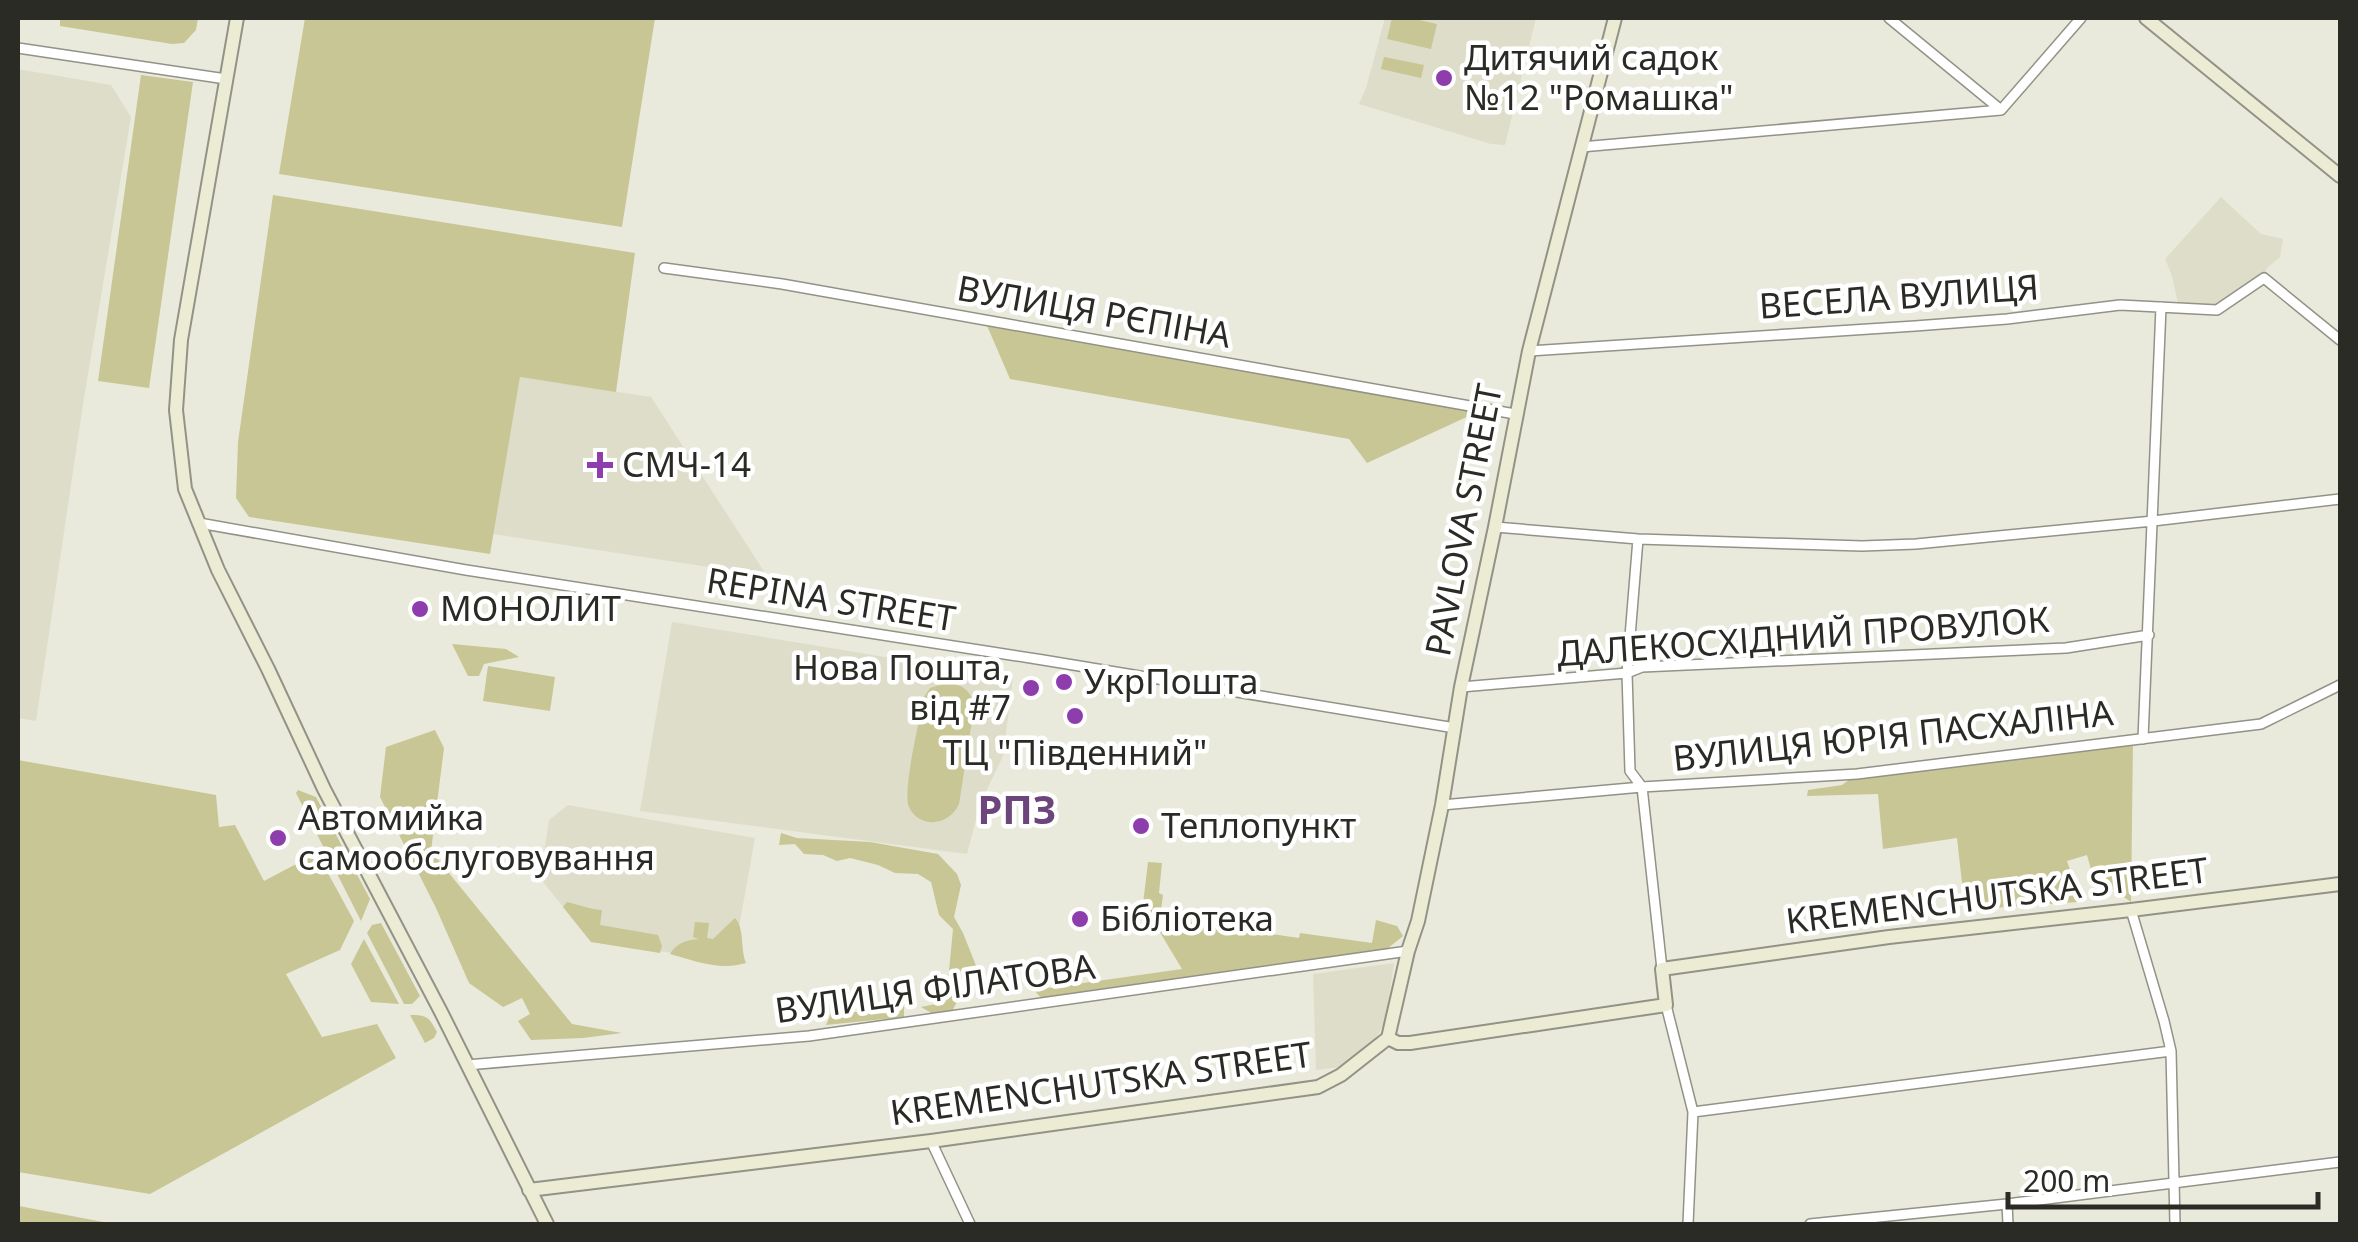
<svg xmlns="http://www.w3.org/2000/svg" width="2358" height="1242" font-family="'Noto Sans',sans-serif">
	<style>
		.built { fill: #ddddc9 }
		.green { fill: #c7c694 }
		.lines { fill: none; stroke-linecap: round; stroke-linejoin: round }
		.street-casing { stroke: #929286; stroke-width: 12 }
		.secondary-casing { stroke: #929286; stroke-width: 16 }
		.street { stroke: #fff; stroke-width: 9 }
		.secondary { stroke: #ecebd4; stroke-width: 12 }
		.poi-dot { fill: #8d3dac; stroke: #fff; stroke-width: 4 }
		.labels { text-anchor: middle; stroke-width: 9; stroke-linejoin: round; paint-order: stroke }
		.poi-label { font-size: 35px; fill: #2b2b26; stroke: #fff; text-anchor: start }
		.street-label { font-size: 35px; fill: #2b2b26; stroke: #fff }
		.quarter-label { font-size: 40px; font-weight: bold; fill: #6c457d; stroke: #fff }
	</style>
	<rect width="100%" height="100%" fill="#eaeadc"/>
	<path class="built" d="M1385 18H1536L1505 145 1491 144 1359 104 1366 88Z
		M18 69 111 85 131 117 83 404 36 721 18 718Z
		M2221 197 2261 234 2283 239 2280 257 2266 269 2264 278 2217 310 2179 308 2172 276 2165 259Z
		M520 377 651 397 767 576 493 534Z
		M672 622 1013 678 1003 756 980 804 967 854 640 811Z
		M568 805 755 838 733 961 591 942 540 878 549 820Z
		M1394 963 1386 1018 1379 1033 1362 1055 1342 1067 1316 1070 1313 974Z"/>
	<path class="green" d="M60 18H198L196 30 184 43 172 44 60 26Z
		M305 18H655L622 227 279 174Z
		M1392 18H1410L1437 24 1431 49 1387 39Z
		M1384 57 1424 65 1421 78 1381 69Z
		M141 75 193 82 149 388 98 381Z
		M273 195 635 253 616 392 520 377 490 554 249 517 236 498 238 442Z
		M985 321 1484 409 1367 463 1349 439 1010 379Z
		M452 644 506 649 519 657 484 664 479 676H468Z
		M488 666 555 677 550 711 483 701Z
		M946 683C962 684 973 691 974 708L959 804C950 825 920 830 909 807 902 792 920 718 924 697L930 688Z
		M435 730 444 748 431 851 572 1024 622 1033 583 1038 531 1040 518 1021 530 1014 522 998 503 1007 469 983 436 908 380 797 386 747Z
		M2133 740 2131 902 2108 886 2107 883 2095 884 2087 855 2067 861 2077 891 2078 902 1965 910 1957 838 1883 849 1878 794 1807 796 1808 790 1842 785 1857 774Z
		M18 760 216 795 219 827 235 825 264 881 317 853 354 921 340 950 286 974 322 1037 377 1024 396 1058 150 1194 18 1172Z
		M298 790 316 797 370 899 361 921 296 793Z
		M781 833 797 838 870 842 938 854 957 874 961 885 954 917 963 933 979 973 968 982 952 1011 933 1014 921 1007 946 1002 953 929 939 915 931 882 918 874 895 873 878 865 850 858 837 861 823 855 804 854 795 844 779 845Z
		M1148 862 1162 863 1159 893 1163 895 1160 918 1299 938 1300 933 1372 943 1376 920 1397 926 1403 936 1387 949 1042 999 1034 990 1182 969 1143 904Z
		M567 902C580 905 588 909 602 910L600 925 658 935 662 946 660 953 591 942 563 907Z
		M735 918C745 929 740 949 746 963 720 971 695 961 670 954 676 943 687 940 699 939L693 937 695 922 709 923 707 938 713 939Z
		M381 923 420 996 412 1004H404L367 933 372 925Z
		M364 939 399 1004 371 1002 351 964Z
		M904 998V1017L826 1025 832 1011 899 1014Z
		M410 1015C427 1015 429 1017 437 1032L434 1038 425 1043Z
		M19 1206 114 1224H18Z"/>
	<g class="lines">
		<g class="street-casing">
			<path id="street" d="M1889 18 2001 110
				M18 48 226 79
				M2001 110 2081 18
				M1581 147 2001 110
				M664 268 782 284 1515 414
				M1529 351 1915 326 2007 319 2120 305 2217 310 2264 278 2340 340
				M199 523 466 570 1043 660 1455 728
				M1495 527 1638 539 1862 546 1916 544 2153 521 2340 499
				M1638 539 1627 673 1630 771 1642 787 1662 969
				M1461 687 1627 673 1642 667 2066 648 2149 635
				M2143 739 2161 307
				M1442 805 1642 787 1857 774 2261 724 2340 685
				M2131 910 2164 1021 2171 1051 2175 1224
				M1666 1005 1693 1112 1688 1224
				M467 1065 809 1036 1408 951
				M1693 1112 2171 1051
				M931 1141 970 1224
				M2007 1204 2008 1224
				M1810 1224 2007 1204 2340 1162"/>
		</g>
		<g class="secondary-casing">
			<path id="secondary" d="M237 18 181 340 176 410 185 489 218 570 268 669 324 789 441 1012 547 1224
				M2146 18 2340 176
				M1388 1038 1408 951 1418 921 1442 805 1461 687 1495 527 1529 351 1615 18
				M529 1190 931 1141 1318 1087 1341 1075 1388 1038 1398 1043H1410L1666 1005 1662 969 1889 937 2131 910 2340 884"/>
		</g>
		<use href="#street" class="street"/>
		<use href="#secondary" class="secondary"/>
	</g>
	<g class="poi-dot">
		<circle cx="1444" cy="78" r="10"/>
		<path d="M595 450h10v10h10v10h-10v10h-10v-10h-10v-10h10z"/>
		<circle cx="420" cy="609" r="10"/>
		<circle cx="1064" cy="682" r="10"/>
		<circle cx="1031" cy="688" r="10"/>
		<circle cx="1075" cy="716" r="10"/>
		<circle cx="1141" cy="826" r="10"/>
		<circle cx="278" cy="838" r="10"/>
		<circle cx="1080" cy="919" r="10"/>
	</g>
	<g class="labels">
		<g class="poi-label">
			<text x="1464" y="70">Дитячий садок<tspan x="1464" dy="40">№12 "Ромашка"</tspan></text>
			<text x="622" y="477">СМЧ-14</text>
			<text x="440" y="621">МОНОЛИТ</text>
			<text x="1011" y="680" text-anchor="end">Нова Пошта,<tspan x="1011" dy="40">від #7</tspan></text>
			<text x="1084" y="694">УкрПошта</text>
			<text x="1075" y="765" text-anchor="middle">ТЦ "Південний"</text>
			<text x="298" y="830">Автомийка<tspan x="298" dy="40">самообслуговування</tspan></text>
			<text x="1161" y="838">Теплопункт</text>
			<text x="1100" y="931">Бібліотека</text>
		</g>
		<g class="street-label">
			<text transform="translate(1899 297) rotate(-4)" y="12">ВЕСЕЛА ВУЛИЦЯ</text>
			<text transform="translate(1094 312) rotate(10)" y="12">ВУЛИЦЯ РЄПІНА</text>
			<text transform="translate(1464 520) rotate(-79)" y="12">PAVLOVA STREET</text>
			<text transform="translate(831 600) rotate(9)" y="12">REPINA STREET</text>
			<text transform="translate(1803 637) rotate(-4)" y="12">ДАЛЕКОСХІДНИЙ ПРОВУЛОК</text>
			<text transform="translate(1893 736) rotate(-6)" y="12">ВУЛИЦЯ ЮРІЯ ПАСХАЛІНА</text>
			<text transform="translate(1997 896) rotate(-7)" y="12">KREMENCHUTSKA STREET</text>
			<text transform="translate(935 989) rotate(-8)" y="12">ВУЛИЦЯ ФІЛАТОВА</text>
			<text transform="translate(1101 1084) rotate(-8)" y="12">KREMENCHUTSKA STREET</text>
		</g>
		<g class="quarter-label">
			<text x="1017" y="824">РПЗ</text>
		</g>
	</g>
	<rect width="2358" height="1242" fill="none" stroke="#2b2b26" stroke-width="40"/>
	<path d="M2008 1192v15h310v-15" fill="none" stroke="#2b2b26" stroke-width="5"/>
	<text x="2023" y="1192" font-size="30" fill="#2b2b26" stroke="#ffffff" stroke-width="8" paint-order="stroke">200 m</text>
</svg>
